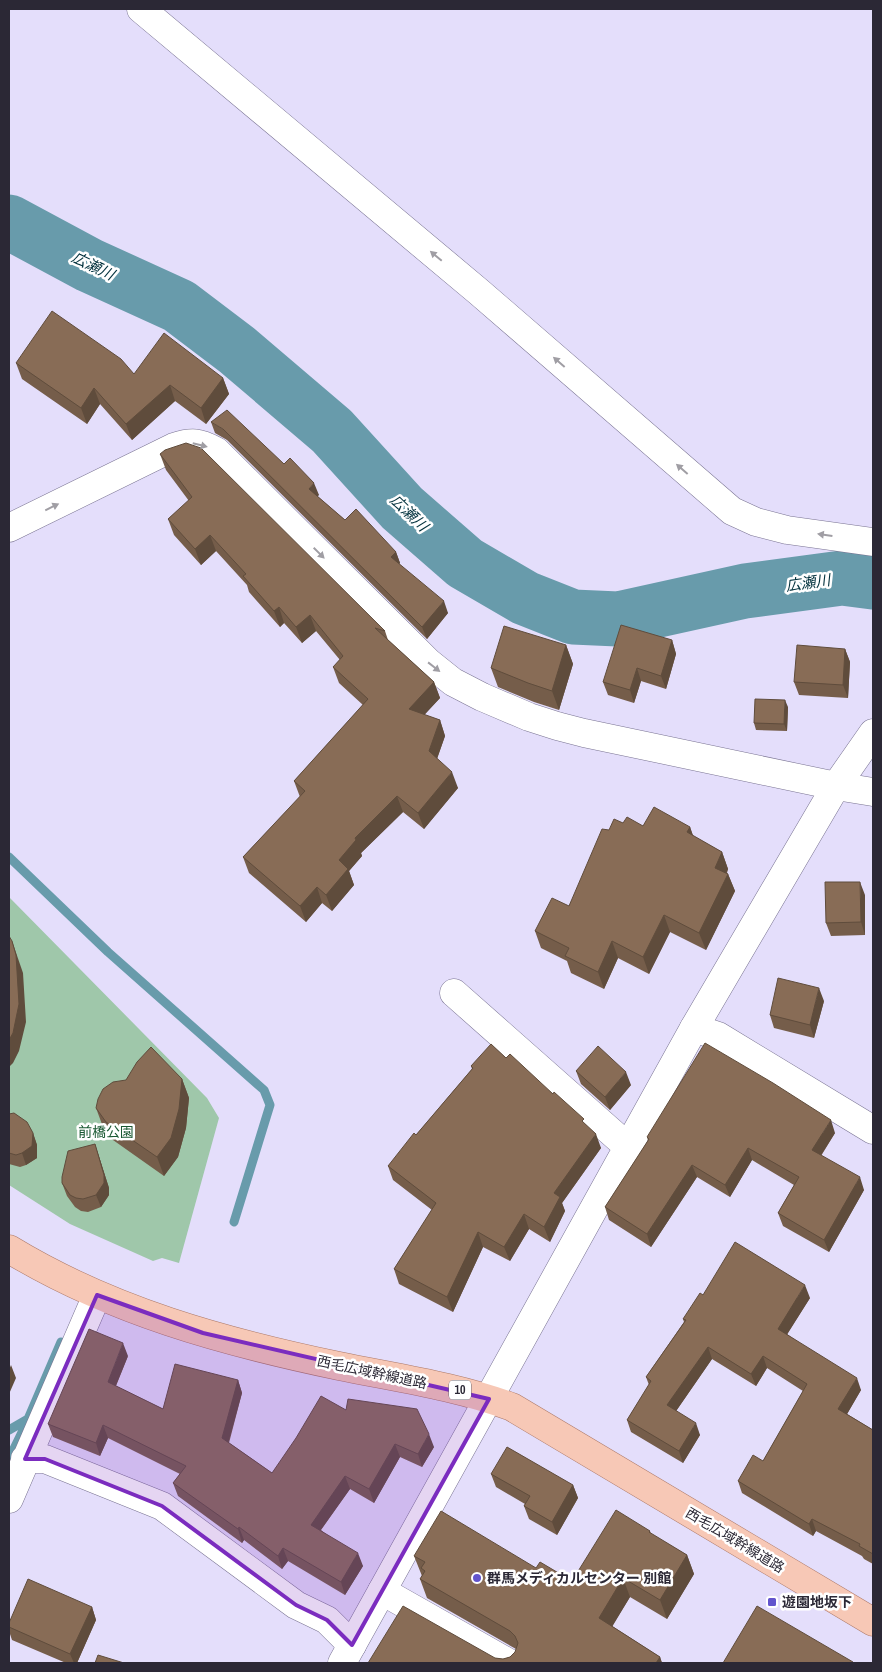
<svg xmlns="http://www.w3.org/2000/svg" width="882" height="1672" font-family="'Archivo Narrow','Noto Sans JP',sans-serif">
	<style>
		.green { fill: #9fc7aa }
		.lines { fill: none; stroke-linecap: round; stroke-linejoin: round }
		.stream { stroke: #689bab; stroke-width: 9 }
		.river { stroke: #689bab; stroke-width: 55 }
		.minor-casing { stroke: #797392; stroke-width: 29 }
		.tertiary-casing { stroke: #797392; stroke-width: 29 }
		.primary-casing { stroke: #ac7969; stroke-width: 29 }
		.minor { stroke: #fff; stroke-width: 28 }
		.tertiary { stroke: #fff; stroke-width: 28 }
		.primary { stroke: #f7c8b6; stroke-width: 28 }
		.wall { fill: #755d4a }
		.shaded-wall { fill: #5f4c3c }
		.building { fill: #886c56; stroke: #5f4c3c }
		.oneway { fill: #a09ea4 }
		.marked { fill: #7b2cbf; fill-opacity: 0.2; stroke: #7b2cbf; stroke-width: 4; stroke-linejoin: round }
		.poi-dot { fill: #6254cd; stroke: #fff; stroke-width: 2 }
		.labels { text-anchor: middle; stroke-width: 5; stroke-linejoin: round; paint-order: stroke }
		.shield { fill: #fff; stroke: #6b6872; stroke-width: 1 }
		.shield-label { font-size: 12px; font-weight: bold; fill: #2b2835 }
		.park-label { font-size: 14px; fill: #195832; stroke: #fff }
		.street-label { font-size: 14px; fill: #2b2835; stroke: #fff }
		.poi-label { font-size: 14px; font-weight: bold; fill: #2b2835; stroke: #fff; text-anchor: start }
		.water-label { font-size: 15px; font-style: italic; fill: #00303c; stroke: #fff }
	</style>
	<rect width="100%" height="100%" fill="#e4defb"/>
	<path class="green" d="M9 897 207 1098 219 1118 179 1263 162 1258 153 1261 70 1224 9 1185Z"/>
	<g class="lines">
		<path class="stream" d="M9 857 108 952 264 1090 270 1105 234 1222
			M9 1430 28 1419 61 1342
			M9 1459 28 1420"/>
		<path class="river" d="M9 222 89 265 179 306 237 350 332 431 402 508 465 563 525 598 573 617 618 619 745 591 842 578 873 582"/>
		<g class="minor-casing">
			<path id="minor" d="M141 9 479 292 732 511 756 522 787 530 873 542
				M9 528 174 447C192 441 199 442 216 451L428 662 453 682 482 697 529 717 557 726 584 733 836 786 873 792
				M694 1028 718 1036 873 1130
				M25 1459H45L162 1506 296 1605 327 1620 352 1645
				M9 1499 97 1295
				M382 1591 509 1663"/>
		</g>
		<g class="tertiary-casing">
			<path id="tertiary" d="M454 993 627 1146
				M342 1663 694 1028 836 786 873 733"/>
		</g>
		<g class="primary-casing">
			<path id="primary" d="M9 1249C111 1311 224 1342 339 1366 397 1378 456 1386 512 1407L873 1622"/>
		</g>
		<use href="#minor" class="minor"/>
		<use href="#tertiary" class="tertiary"/>
		<use href="#primary" class="primary"/>
	</g>
	<path class="wall" d="M16 363 134 374 223 378 229 394 206 424 175 401 132 440 100 404 87 424 22 379Z
		M211 422 284 464 319 495 317 496 345 520 396 552 400 563 399 564 448 613 427 639 227 440 215 433Z
		M160 454 385 631 388 640 434 682 440 698 424 715 440 720 445 736 437 759 458 788 424 829 403 812 361 853 362 856 349 871 354 885 332 911 322 903 306 922 249 873 243 857 300 797 294 781 363 705 339 683 333 667 340 660 316 631 302 643 284 623 280 627 249 592 247 585 216 551 201 565 174 535 168 519 189 501 166 470Z
		M672 640 676 654 666 689 641 681 634 703 608 695 603 682Z
		M566 645 573 664 559 710 534 702 498 687 491 668Z
		M845 649 850 662 848 698 799 695 794 682Z
		M788 707 787 731 756 730 754 723Z
		M623 823 643 826 690 827 693 836 722 852 728 869 727 873 728 874 735 891 706 950 670 932 649 974 618 958 604 989 571 973 567 961 541 948 535 931 569 906 609 830Z
		M865 895V935L831 936 826 923Z
		M824 1001 814 1038 774 1028 770 1015Z
		M506 1058 586 1125 601 1148 562 1203 565 1211 550 1242 529 1229 510 1261 483 1247 453 1312 399 1284 394 1269 432 1210 393 1180 388 1166 416 1135 472 1069 471 1066Z
		M576 1071 631 1085 610 1110 581 1084Z
		M182 1079 189 1098 186 1128 178 1157 164 1176 113 1140 103 1127 96 1108Z
		M9 1114 33 1133 37 1145V1158L26 1165 20 1167 9 1164Z
		M835 1133 821 1156 864 1190 829 1252 783 1226 778 1213 794 1185 752 1160 730 1197 697 1177 651 1247 609 1220 605 1207 648 1141 647 1137Z
		M95 1144 109 1188V1195L101 1207 88 1212 81 1211 75 1207 67 1196 62 1183Z
		M703 1295 810 1298 787 1334 861 1390 847 1414 873 1430V1564L864 1559 862 1556 816 1531 813 1536 742 1493 738 1481 763 1461 803 1391 767 1368 756 1386 712 1359 676 1411 700 1435 683 1463 631 1432 627 1420 649 1385 646 1377 684 1322 683 1319Z
		M128 1356 116 1386 163 1409 238 1380 242 1393 229 1443 272 1473 346 1410 434 1447 422 1467 400 1457 374 1503 350 1489 321 1530 363 1566 345 1595 288 1561 282 1569 244 1540 242 1543 178 1496 173 1483 180 1474 108 1438 100 1456 53 1437 48 1424Z
		M491 1474 573 1485 578 1498 557 1535 529 1519 524 1506 525 1504 496 1487Z
		M650 1531 651 1534 687 1555 694 1574 667 1619 630 1597 612 1626 660 1657 662 1663H368L495 1658 503 1659 510 1657 515 1652 516 1649 427 1598 420 1579 422 1576 414 1556 536 1568 572 1581Z
		M92 1607 96 1620 77 1663H66L12 1640 9 1631V1623Z"/>
	<path class="shaded-wall" d="M223 378 229 394 206 424 201 408Z
		M170 385 175 401 132 440 126 424Z
		M94 388 100 404 87 424 81 408Z
		M314 483 319 495 313 500 309 489Z
		M210 535 216 551 201 565 195 549Z
		M396 552 400 563 395 568 391 557Z
		M444 601 448 613 427 639 422 627Z
		M279 607 284 623 280 627 274 611Z
		M310 615 316 631 302 643 296 627Z
		M672 640 676 654 666 689 661 676Z
		M566 645 573 664 559 710 552 691Z
		M845 649 850 662 848 698 843 685Z
		M637 668 641 681 634 703 630 690Z
		M434 682 440 698 415 725 409 709Z
		M785 700 788 707 787 731 784 724Z
		M440 720 445 736 434 767 429 751Z
		M452 772 458 788 424 829 418 813Z
		M397 796 403 812 361 853 362 856 349 871 354 885 332 911 326 895 339 860 355 838Z
		M690 827 696 844 687 832Z
		M722 852 728 869 721 885 715 868Z
		M728 874 735 891 706 950 699 933Z
		M860 882 865 895V935L861 922Z
		M317 887 322 903 306 922 300 906Z
		M664 915 670 932 649 974 643 957Z
		M12 941 23 973 26 1022 19 1051 13 1063 9 1067V1040Z
		M612 941 618 958 604 989 598 972Z
		M819 988 824 1001 814 1038 810 1025Z
		M626 1072 631 1085 610 1110 605 1097Z
		M182 1079 189 1098 186 1128 178 1157 164 1176 157 1157Z
		M831 1120 835 1133 816 1163 812 1150Z
		M33 1133 37 1145V1158L26 1165 22 1153Z
		M596 1134 601 1148 562 1203 565 1211 550 1242 544 1227 554 1193Z
		M95 1144 109 1188V1195L101 1207 96 1195Z
		M748 1148 752 1160 730 1197 725 1185Z
		M692 1165 697 1177 651 1247 647 1234Z
		M860 1177 864 1190 829 1252 824 1240Z
		M524 1214 529 1229 510 1261 504 1247Z
		M478 1232 483 1247 453 1312 447 1297Z
		M805 1285 810 1298 783 1341 778 1329Z
		M123 1343 128 1356 112 1395 108 1382Z
		M708 1347 712 1359 672 1417 667 1405Z
		M763 1356 767 1368 756 1386 751 1374Z
		M11 1365 16 1378 9 1394V1370Z
		M857 1378 861 1390 843 1421 838 1409Z
		M238 1380 242 1393 226 1451 222 1438Z
		M696 1423 700 1435 683 1463 679 1451Z
		M103 1425 108 1438 100 1456 96 1443Z
		M429 1434 434 1447 422 1467 418 1454Z
		M395 1444 400 1457 374 1503 369 1489Z
		M345 1476 350 1489 315 1538 311 1525Z
		M573 1485 578 1498 557 1535 552 1522Z
		M812 1519 816 1531 813 1536 809 1524Z
		M239 1527 244 1540 242 1543 238 1529Z
		M283 1548 288 1561 282 1569 278 1556Z
		M358 1553 363 1566 345 1595 341 1582Z
		M687 1555 694 1574 667 1619 660 1600Z
		M623 1578 630 1597 606 1637 599 1618Z
		M92 1607 96 1620 77 1663H74L70 1654Z
		M660 1657 662 1663H656Z"/>
	<path class="building" d="M52 311 121 359 134 374 164 333 223 378 201 408 170 385 126 424 94 388 81 408 16 363Z
		M227 410 284 464 290 458 314 483 309 489 345 520 356 509 396 552 391 557 444 601 422 627 223 429 211 422Z
		M186 443 201 448 385 631 375 628 434 682 409 709 440 720 429 751 452 772 418 813 397 796 355 838 356 840 339 860 348 869 326 895 317 887 300 906 243 857 305 791 294 781 368 699 333 667 343 656 310 615 296 627 279 607 274 611 243 576 246 574 210 535 195 549 168 519 192 497 160 454 165 450Z
		M621 625 672 640 661 676 637 668 630 690 603 682Z
		M504 626 566 645 552 691 528 683 491 668Z
		M797 645 845 649 843 685 794 682Z
		M755 699 785 700 784 724 754 723Z
		M654 807 690 827 687 832 722 852 715 868 728 874 699 933 664 915 643 957 612 941 598 972 565 956 569 948 535 931 552 898 569 906 602 829 609 830 614 819 623 823 627 817 643 826Z
		M825 882H860L861 922 826 923Z
		M9 936 12 941 16 955 19 1004 13 1033 9 1040Z
		M778 978 819 988 810 1025 770 1015Z
		M705 1043 773 1083 831 1120 812 1150 860 1177 824 1240 778 1213 799 1177 748 1148 725 1185 692 1165 647 1234 605 1207 649 1139 647 1137Z
		M491 1044 506 1058 510 1054 553 1094 554 1092 584 1119 582 1121 596 1134 554 1193 560 1197 544 1227 524 1214 504 1247 478 1232 447 1297 394 1269 436 1203 388 1166 414 1133 416 1135 473 1068 471 1066Z
		M598 1046 626 1072 605 1097 576 1071Z
		M151 1047 182 1079 179 1109 171 1138 157 1157 106 1122 96 1108 98 1099 103 1089 113 1082 126 1080 137 1062Z
		M14 1113 27 1122 33 1133 32 1146 22 1153 16 1155 9 1153V1114Z
		M95 1144 104 1175V1183L96 1195 83 1199 76 1198 70 1195 62 1183V1177L68 1151Z
		M735 1242 805 1285 778 1329 857 1378 838 1409 873 1430V1554L859 1546 860 1544 812 1519 809 1524 738 1481 753 1455 763 1461 807 1384 763 1356 751 1374 708 1347 667 1405 696 1423 679 1451 627 1420 651 1381 646 1377 686 1320 683 1319 700 1293 703 1295Z
		M89 1329 123 1343 108 1382 163 1409 175 1364 238 1380 222 1438 272 1473 296 1438 321 1396 346 1410 348 1399 417 1409 429 1434 418 1454 395 1444 369 1489 345 1476 311 1525 358 1553 341 1582 283 1548 278 1556 239 1527 238 1529 173 1483 186 1466 103 1425 96 1443 48 1424Z
		M507 1447 573 1485 552 1522 524 1506 530 1496 491 1474Z
		M616 1510 650 1531 649 1532 687 1555 660 1600 623 1578 599 1618 660 1657 656 1663H368L403 1606 495 1658 503 1659 510 1657 515 1652 518 1643 515 1636 510 1631 420 1579 425 1571 421 1568 425 1562 414 1556 441 1511 536 1568 540 1562 572 1581Z
		M28 1579 92 1607 70 1654 9 1627V1623Z
		M757 1606 853 1662 852 1663H723Z
		M98 1655 124 1663H95Z"/>
	<defs><path id="oneway-solid" d="M-6-.8H1V-3.2L6.5 0L1 3.2V.8H-6Z" transform="scale(1.25)"/></defs>
	<g class="oneway">
		<use href="#oneway-solid" transform="translate(436 256) rotate(-140)"/>
		<use href="#oneway-solid" transform="translate(559 362) rotate(-139)"/>
		<use href="#oneway-solid" transform="translate(200 445) rotate(14)"/>
		<use href="#oneway-solid" transform="translate(682 469) rotate(-139)"/>
		<use href="#oneway-solid" transform="translate(52 507) rotate(-26)"/>
		<use href="#oneway-solid" transform="translate(825 535) rotate(-172)"/>
		<use href="#oneway-solid" transform="translate(319 553) rotate(45)"/>
		<use href="#oneway-solid" transform="translate(434 667) rotate(38)"/>
	</g>
	<path class="marked" d="M97 1295 203 1333 489 1399 352 1645 327 1620 296 1605 162 1506 45 1459H25Z"/>
	<g class="poi-dot">
		<circle cx="477" cy="1578" r="5"/>
		<rect x="767" y="1597" width="10" height="10" rx="2.5"/>
	</g>
	<g class="labels">
		<rect class="shield" x="449" y="1380.5" width="22" height="19" rx="4"/>
		<g class="shield-label">
			<text x="460" y="1394">10</text>
		</g>
		<g class="park-label">
			<text x="106" y="1137">前橋公園</text>
		</g>
		<g class="street-label">
			<text transform="translate(372 1372) rotate(12)" y="5">西毛広域幹線道路</text>
			<text transform="translate(735 1540) rotate(31)" y="5">西毛広域幹線道路</text>
		</g>
		<g class="poi-label">
			<text x="487" y="1583">群馬メディカルセンター 別館</text>
			<text x="782" y="1607">遊園地坂下</text>
		</g>
		<g class="water-label">
			<text transform="translate(93 266) rotate(26)" y="5">広瀬川</text>
			<text transform="translate(409 513) rotate(44)" y="5">広瀬川</text>
			<text transform="translate(808 583) rotate(-8)" y="5">広瀬川</text>
		</g>
	</g>
	<rect width="882" height="1672" fill="none" stroke="#2b2835" stroke-width="20"/>
</svg>
